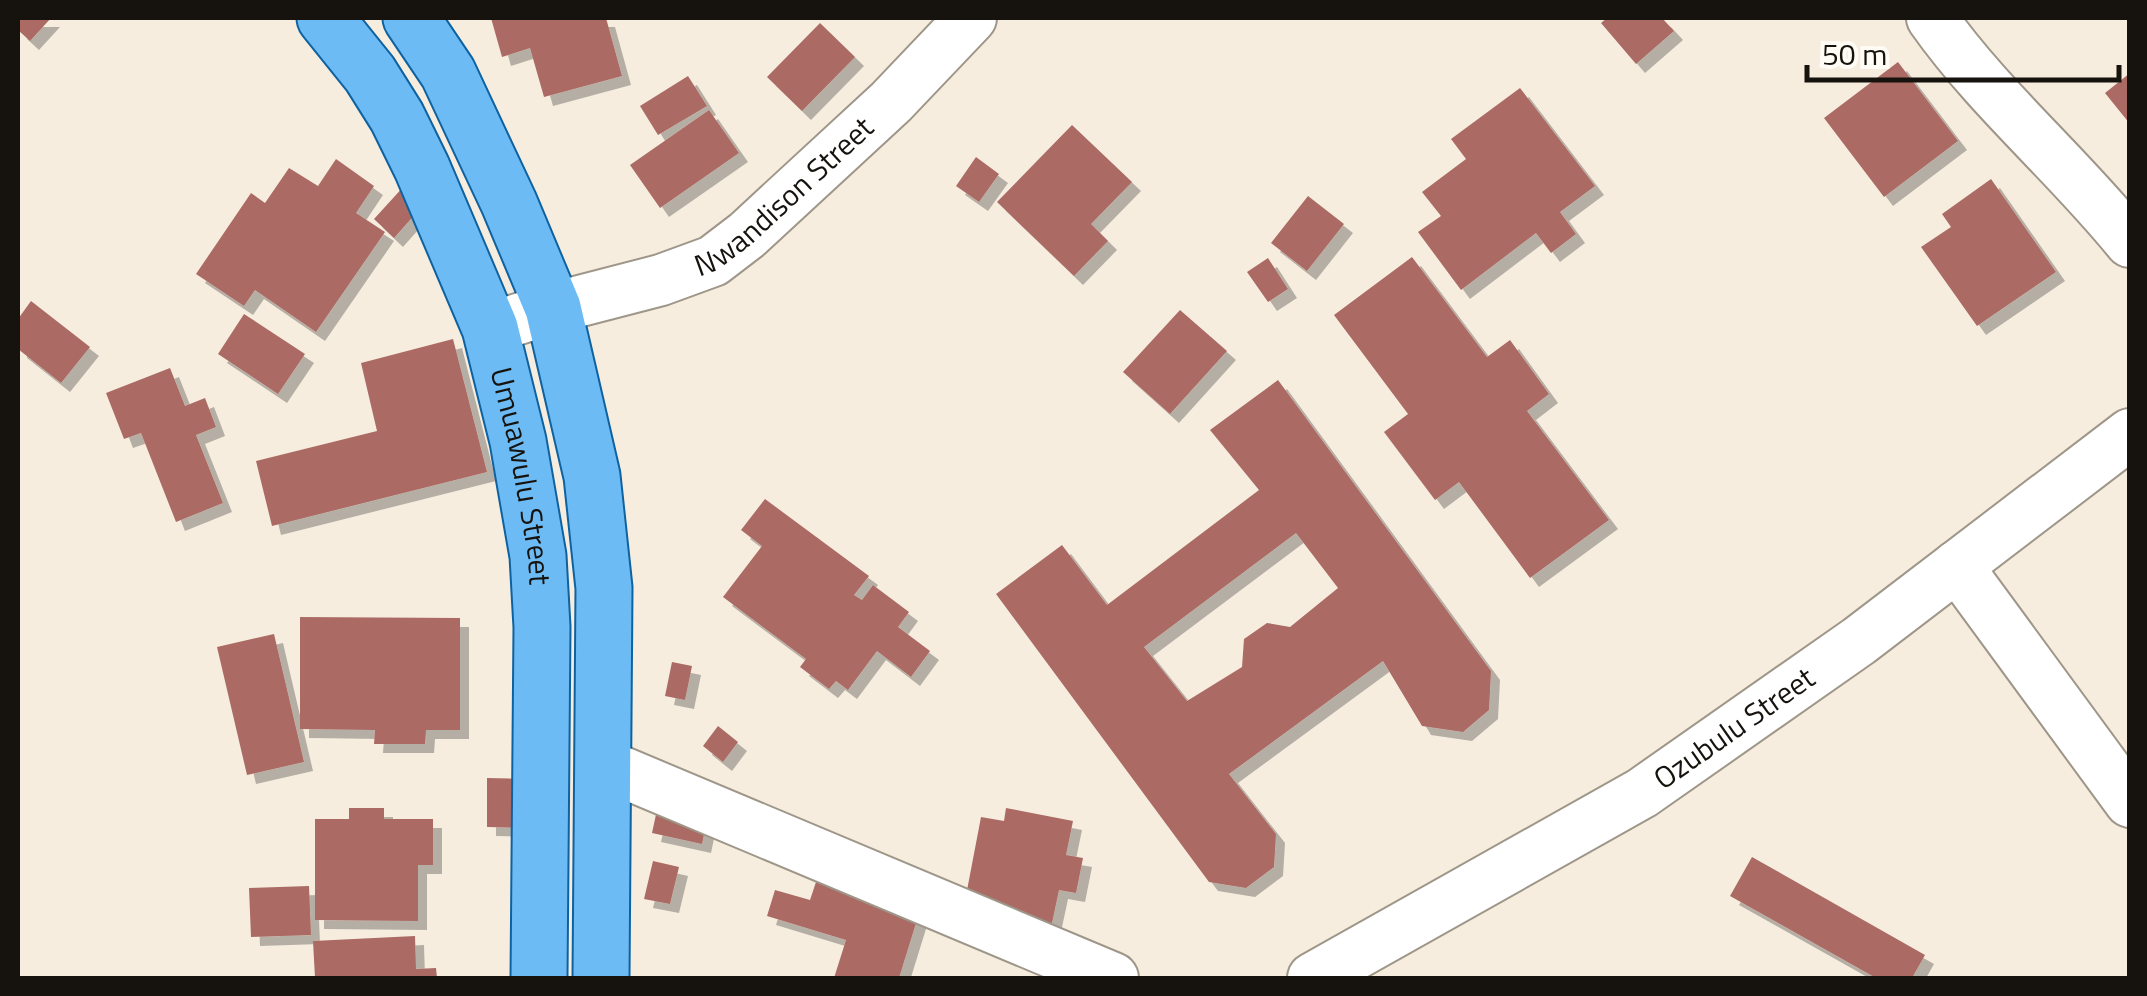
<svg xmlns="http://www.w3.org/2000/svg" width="2147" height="996" font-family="'Titillium Web',sans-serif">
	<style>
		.building { fill: #ab6b64; fill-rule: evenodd; filter: url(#shadow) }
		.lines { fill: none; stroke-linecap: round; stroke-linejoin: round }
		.minor-casing { stroke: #9e9688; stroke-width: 54 }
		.major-casing { stroke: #0f62a0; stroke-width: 59 }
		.minor { stroke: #fff; stroke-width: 50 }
		.major { stroke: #6dbbf5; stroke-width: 55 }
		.labels { text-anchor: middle; stroke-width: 10; stroke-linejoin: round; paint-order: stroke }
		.street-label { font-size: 30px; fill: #16130e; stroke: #fffbf5 }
	</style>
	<defs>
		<filter id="shadow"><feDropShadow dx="9" dy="9" stdDeviation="0" flood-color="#0004"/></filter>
	</defs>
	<rect width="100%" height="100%" fill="#f6eddf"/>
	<path class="building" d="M18 18H51L30 41 18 30Z
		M491 18H606L622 76 544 97 530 48 502 57Z
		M1607 18H1662L1674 31 1636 64 1601 23Z
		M820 23 855 57 802 111 767 77Z
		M1898 62 1958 141 1884 197 1824 118Z
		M2130 73V124L2105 93Z
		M688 76 707 106 658 135 640 106Z
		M1520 88 1595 186 1560 212 1576 234 1551 253 1536 233 1461 290 1418 232 1441 216 1422 192 1466 159 1451 139Z
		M709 110 739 153 660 208 630 165Z
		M1072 125 1132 182 1091 224 1108 241 1074 276 997 202Z
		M976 157 999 174 979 202 956 186Z
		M336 159 374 186 356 213 385 232 316 332 255 290 244 306 196 274 251 193 265 203 289 168 318 186Z
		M1991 179 2056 272 1977 326 1921 247 1951 227 1942 214Z
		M405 185 425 203 394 238 374 219Z
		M1308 196 1344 224 1307 271 1271 243Z
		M1412 257 1487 357 1510 340 1549 394 1527 411 1609 520 1530 578 1459 482 1435 500 1384 432 1408 414 1334 315Z
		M1268 258 1288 289 1268 302 1247 272Z
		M31 301 90 347 61 383 18 349V319Z
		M1180 310 1227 351 1170 414 1123 372Z
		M244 314 305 354 278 394 218 354Z
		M453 339 487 472 272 526 256 461 377 431 361 363Z
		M170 368 185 406 205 398 216 427 196 435 223 503 176 522 141 433 124 439 106 393Z
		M1278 380 1491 671 1489 710 1463 732 1422 726 1383 661 1229 774 1276 834 1274 867 1246 888 1209 882 996 594 1062 545 1107 605 1259 490 1210 430ZM1296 533 1338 588 1290 627 1267 623 1244 639 1242 667 1187 701 1144 647Z
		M765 499 869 576 854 595 862 600 873 585 909 612 898 627 930 651 911 677 877 651 848 690 836 681 829 689 800 667 806 659 723 597 762 546 741 530Z
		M300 617 460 618V730H426L425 744H374L375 730 300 729Z
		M274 634 304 762 247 775 217 647Z
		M672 662 692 666 685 700 665 696Z
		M718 726 738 742 723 762 703 746Z
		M487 778 525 779V828L487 827Z
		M658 805 708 815 702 844 652 833Z
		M349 808H384V819H433V865H418V921L315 920V819H349Z
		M1006 808 1073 821 1066 855 1083 858 1076 893 1059 890 1052 923 964 906 981 817 1004 821Z
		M1752 857 1925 955 1912 978H1876L1730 896Z
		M653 861 679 867 670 904 644 899Z
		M818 876 921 907 899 978H834L846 940 767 916 775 890 810 900Z
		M309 886 311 935 251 937 249 888Z
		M415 936 416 969 436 968 437 978H315L313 941Z"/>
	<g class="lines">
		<g class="minor-casing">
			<g id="minor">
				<path d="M1932 18C1989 99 2067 164 2130 242"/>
				<path id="s1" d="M490 328 553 308 661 280 713 261 747 235 891 102 971 18"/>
				<path d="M1957 566 2130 802"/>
				<path d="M603 764 1113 978"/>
				<path id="s2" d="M1313 978 1642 793 1859 641 2130 434"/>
			</g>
		</g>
		<g class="major-casing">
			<g id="major">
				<path id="s3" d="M325 18 370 74 397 117 422 168 490 328 518 441 538 556 542 627 539 978"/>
				<path d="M411 18 448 73 509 203 553 308 592 476 604 588 601 978"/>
			</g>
		</g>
		<use href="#minor" class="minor"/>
		<use href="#major" class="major"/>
	</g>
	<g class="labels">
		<g class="street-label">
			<text dy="10" stroke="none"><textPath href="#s1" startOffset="328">Nwandison Street</textPath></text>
			<text dy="10" stroke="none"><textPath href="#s3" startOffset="505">Umuawulu Street</textPath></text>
			<text dy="10" stroke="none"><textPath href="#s2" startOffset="490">Ozubulu Street</textPath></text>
		</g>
	</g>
	<rect width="2147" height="996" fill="none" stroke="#16130e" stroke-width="40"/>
	<path d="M1807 65v15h312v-15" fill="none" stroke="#16130e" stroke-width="5"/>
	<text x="1822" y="65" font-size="30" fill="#16130e" stroke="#fffbf5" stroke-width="8" paint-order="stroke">50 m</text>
</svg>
